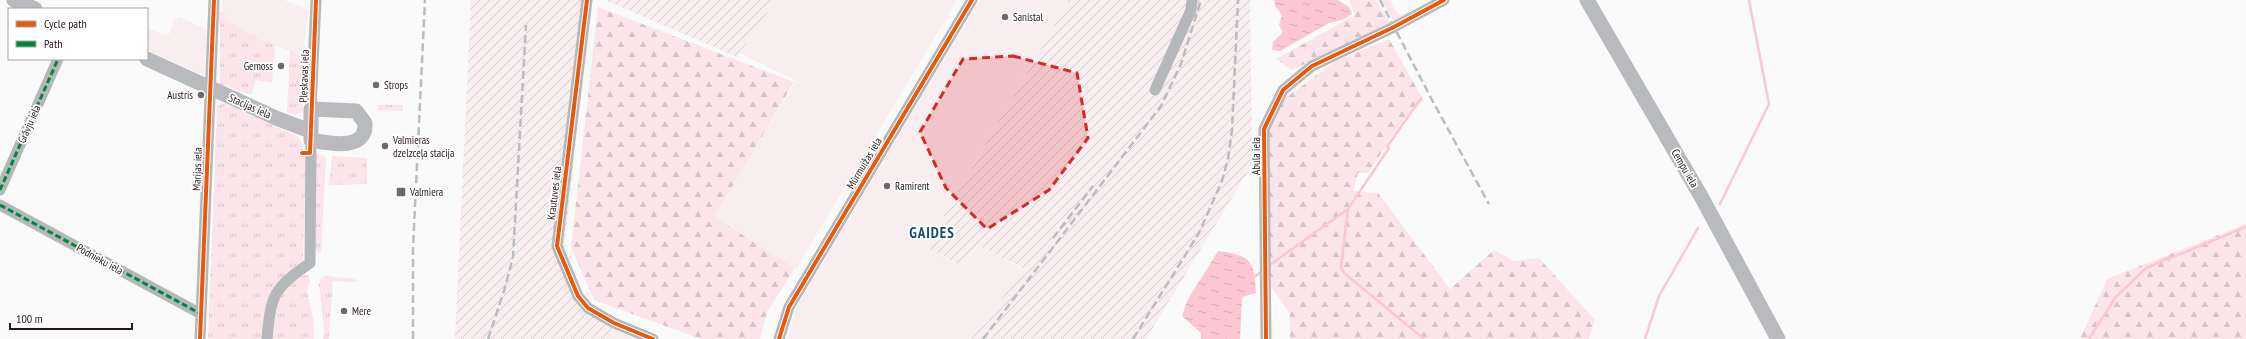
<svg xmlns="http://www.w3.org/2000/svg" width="2246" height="339" font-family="'PT Sans Narrow',sans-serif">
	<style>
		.built { fill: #f8edef }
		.industrial { fill: url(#industrial-furrows) }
		.grass { fill: url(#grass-tufts) }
		.forest { fill: url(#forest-firs) }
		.water { fill: url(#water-ripples) }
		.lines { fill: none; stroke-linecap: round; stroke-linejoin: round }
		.stream { stroke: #fac7d3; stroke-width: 2.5 }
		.minor { stroke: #b4b8ba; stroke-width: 11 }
		.major { stroke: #b8babe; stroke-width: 15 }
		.rail { stroke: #babcbe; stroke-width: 2.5; stroke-dasharray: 8 4; stroke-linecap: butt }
		.quiet { stroke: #00873e; stroke-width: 3; stroke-dasharray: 6 3; stroke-linecap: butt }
		.cycleway-casing { stroke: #fff; stroke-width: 6 }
		.cycleway { stroke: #e8590c; stroke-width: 4 }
		.marked { fill: #d62828; fill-opacity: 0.2; stroke: #d62828; stroke-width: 3; stroke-dasharray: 8 5; stroke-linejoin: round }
		.poi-dot { fill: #71676a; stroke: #fff; stroke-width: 1.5 }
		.labels { text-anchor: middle; stroke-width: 3.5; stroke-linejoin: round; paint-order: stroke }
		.poi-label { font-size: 11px; fill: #27181c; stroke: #fff; text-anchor: start }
		.street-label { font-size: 11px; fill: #27181c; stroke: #fff }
		.district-label { font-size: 15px; font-weight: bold; letter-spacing: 1px; fill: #164d6f; stroke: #fff }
	</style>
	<defs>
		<pattern id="industrial-furrows" width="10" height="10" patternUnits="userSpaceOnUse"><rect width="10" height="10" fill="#f8edef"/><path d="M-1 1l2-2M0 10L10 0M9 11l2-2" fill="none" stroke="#d5cacc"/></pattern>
		<pattern id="grass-tufts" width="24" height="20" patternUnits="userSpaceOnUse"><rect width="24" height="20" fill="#fbe5ea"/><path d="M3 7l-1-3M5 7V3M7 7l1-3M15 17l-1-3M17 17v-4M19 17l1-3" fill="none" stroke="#d7c4c8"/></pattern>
		<pattern id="forest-firs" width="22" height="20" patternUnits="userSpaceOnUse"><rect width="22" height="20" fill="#fbe5ea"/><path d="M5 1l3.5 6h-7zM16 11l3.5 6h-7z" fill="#d7c4c8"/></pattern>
		<pattern id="water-ripples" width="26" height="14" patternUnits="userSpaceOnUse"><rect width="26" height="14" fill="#fac7d3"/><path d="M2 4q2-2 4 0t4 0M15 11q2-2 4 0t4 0" fill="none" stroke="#d6aab5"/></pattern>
	</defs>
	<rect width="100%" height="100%" fill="#fafafa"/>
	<path class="built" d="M222 0H284L309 10 302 56 263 41 224 19Z
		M776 0H957L796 269 713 217 796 81 740 53Z
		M980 0H1069L926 247 961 267 979 245 1023 270 971 339H788L797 306Z
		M180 17 207 30 204 76 148 50 150 46 147 44V28L164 35 169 34 175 19Z
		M614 325 640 339H611Z"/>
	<path class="industrial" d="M471 0H591L564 251 577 304 613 326 611 339H455Z
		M605 0H776L737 57Z
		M1069 0H1250L1252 165 1146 339H971L1024 269 978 245 961 266 926 247Z"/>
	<path class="grass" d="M1382 0H1388L1399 15 1408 12 1409 14 1394 22Z
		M225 11 224 19 263 41 275 45 272 83 256 80 251 95 220 84V24L215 20 217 12Z
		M303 46 310 50V55L305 59 303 109 302 112 295 115 287 112 290 50 302 56Z
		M224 103 297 136 302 143 303 157H306L303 261C268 291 267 293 265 339H208L217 106Z
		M379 105H403V111L378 110Z
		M315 154 323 155 326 158 321 252 319 253 315 250Z
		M332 156 367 158V184L329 185Z
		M305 275 309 276 310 280 307 291 313 318 314 339H272L275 305 290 281Z
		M325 276 354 279 360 282 333 281 329 339H323L324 329 319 284 321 278Z"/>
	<path class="forest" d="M1349 0H1376L1390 23 1292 70 1276 59 1355 15Z
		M598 7 794 82 714 217 795 268 767 312 760 339H701L594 300 571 247Z
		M1389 39 1424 101 1403 120 1368 173H1358L1353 191 1378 193 1450 289 1494 250 1514 261 1539 258 1595 320 1589 339H1290V314L1270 285 1267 131 1277 104 1336 61Z
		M2246 224V339H2080L2107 279Z"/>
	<path class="water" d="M1274 0H1338L1349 7 1352 14 1342 20 1329 23 1280 51 1272 50 1273 42 1283 32 1279 25 1282 15 1275 6Z
		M1218 251C1252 256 1254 260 1256 293L1242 297 1240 339H1201V333L1182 316 1187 301Z"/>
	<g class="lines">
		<path class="stream" d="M1387 147 1421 98
			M1720 204 1769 104 1749 0
			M1348 209 1389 148
			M2169 261 2168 259 2246 227
			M1271 264 1348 209 1341 267 1344 273 1424 339
			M1253 278 1262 271
			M1645 339 1659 296 1698 228
			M2089 339 2115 298 2145 269 2168 258"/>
		<path class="minor" d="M587 0 557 246 578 296 588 308 614 323 653 339
			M1155 90 1191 10 1192 0
			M311 109 316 0
			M0 190 58 59
			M0 205 201 314
			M200 339 214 0
			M267 339C271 294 273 289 310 263L311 140
			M779 339 789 307 972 0
			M1266 339 1264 129 1283 90 1312 66 1394 27 1444 0"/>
		<path class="major" d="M14 0 35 9
			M1587 0 1702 198 1778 339
			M147 59 276 118 310 131
			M311 109 356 111 365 123C367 152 328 143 311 140Z"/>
		<path class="rail" d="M1380 0 1432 100 1489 204
			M1053 238 1093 186
			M413 339V248L425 0
			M488 339 504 291 513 257 526 25
			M983 339 1161 106 1181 64 1201 0
			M1133 339 1199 233 1222 181 1228 159 1232 130 1238 0"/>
		<path class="quiet" d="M0 190 58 59
			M0 205 201 314"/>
		<g class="cycleway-casing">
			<path id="cycleway" d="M587 0 557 246 578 296 588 308 614 323 653 339
				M302 153H310L316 0
				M200 339 214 0
				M779 339 789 307 972 0
				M1266 339 1264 129 1283 90 1312 66 1394 27 1444 0"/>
		</g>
		<use href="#cycleway" class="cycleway"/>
	</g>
	<path class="marked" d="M1013 56 1077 73 1088 138 1049 190 987 229 946 188 920 132 963 59Z"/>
	<g class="poi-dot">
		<circle cx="1005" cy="17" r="4"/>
		<circle cx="281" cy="66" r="4"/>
		<circle cx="376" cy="85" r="4"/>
		<circle cx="201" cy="95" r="4"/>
		<circle cx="385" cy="146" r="4"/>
		<circle cx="887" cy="186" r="4"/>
		<rect x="396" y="187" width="10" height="10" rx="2"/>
		<circle cx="344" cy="311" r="4"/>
	</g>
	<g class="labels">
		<g class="poi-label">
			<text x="1013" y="21">Sanistal</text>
			<text x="273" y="70" text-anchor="end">Gemoss</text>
			<text x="384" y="89">Strops</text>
			<text x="193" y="99" text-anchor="end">Austris</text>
			<text x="393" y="144">Valmieras<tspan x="393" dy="13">dzelzceļa stacija</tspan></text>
			<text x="895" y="190">Ramirent</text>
			<text x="410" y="196">Valmiera</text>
			<text x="352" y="315">Mere</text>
		</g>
		<g class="street-label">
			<text transform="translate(304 76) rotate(-88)" y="4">Pleskavas iela</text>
			<text transform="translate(250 106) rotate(24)" y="4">Stacijas iela</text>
			<text transform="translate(29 124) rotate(-66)" y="4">Grāvju iela</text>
			<text transform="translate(1256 156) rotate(-90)" y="4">Abula iela</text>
			<text transform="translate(864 163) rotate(-59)" y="4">Mūrmuižas iela</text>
			<text transform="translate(1685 168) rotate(60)" y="4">Cempu iela</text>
			<text transform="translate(197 169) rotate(-88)" y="4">Marijas iela</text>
			<text transform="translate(554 193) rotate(-83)" y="4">Krautuves iela</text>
			<text transform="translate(100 259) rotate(29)" y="4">Podnieku iela</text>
		</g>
		<g class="district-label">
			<text x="932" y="238">GAIDES</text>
		</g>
	</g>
	<rect x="8" y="8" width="140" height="52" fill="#ffffff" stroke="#a9a3a4"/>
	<rect x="16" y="21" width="20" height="6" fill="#e8590c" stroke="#a9a3a4"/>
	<text x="44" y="28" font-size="12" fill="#27181c">Cycle path</text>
	<rect x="16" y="41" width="20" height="6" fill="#00873e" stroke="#a9a3a4"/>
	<text x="44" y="48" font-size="12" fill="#27181c">Path</text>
	<path d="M10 323v6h122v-6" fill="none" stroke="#27181c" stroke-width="2"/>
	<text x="16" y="323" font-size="12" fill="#27181c" stroke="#ffffff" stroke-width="3" paint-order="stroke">100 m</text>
</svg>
